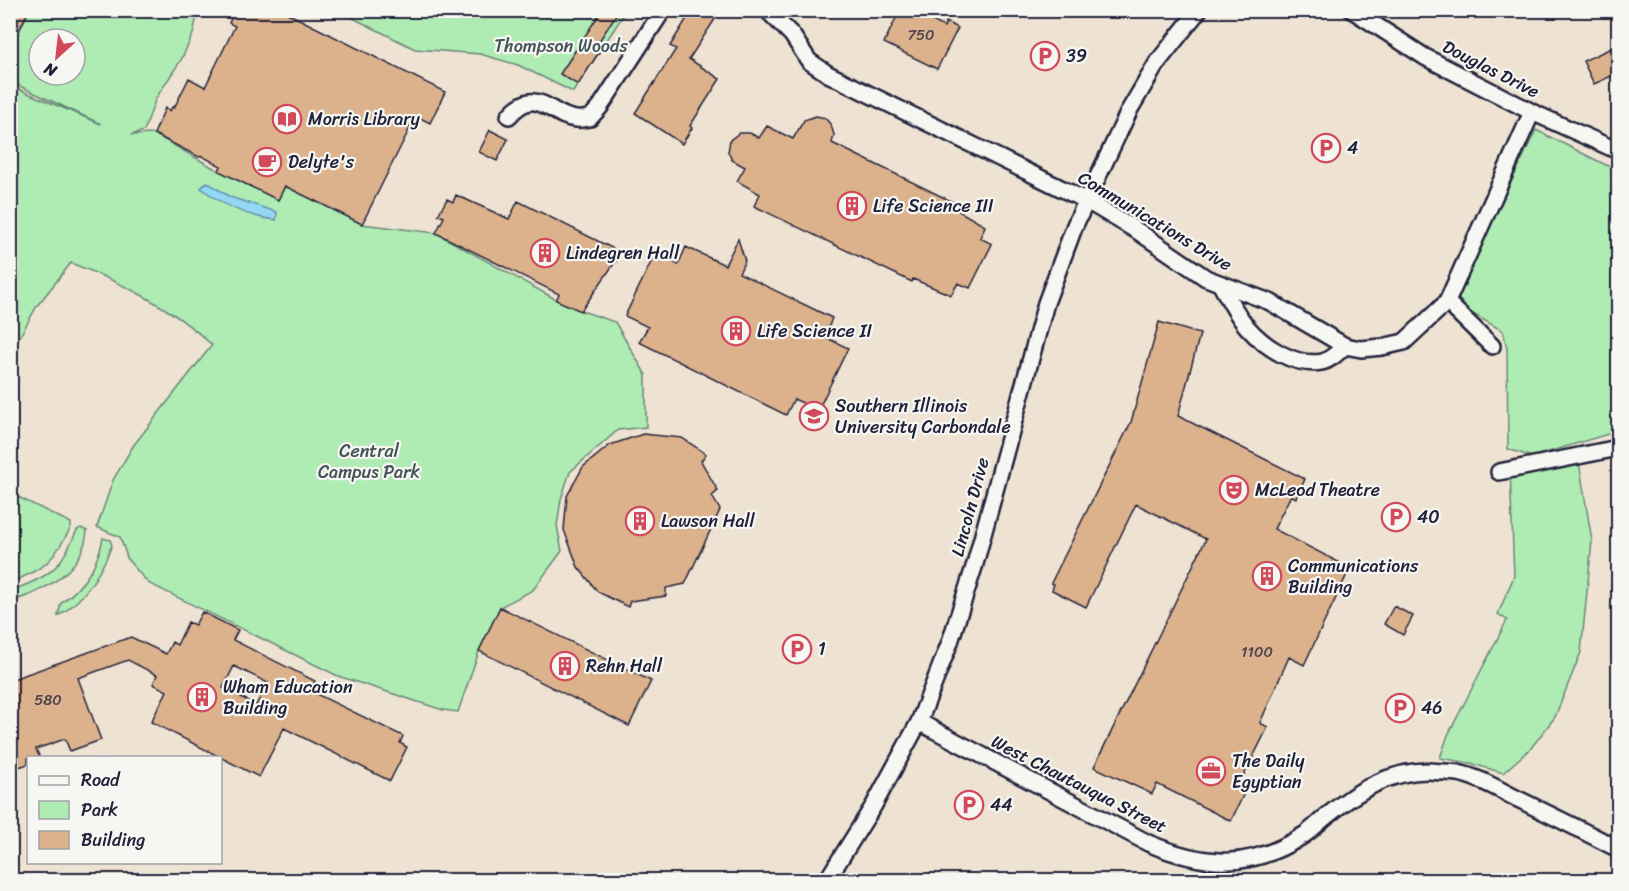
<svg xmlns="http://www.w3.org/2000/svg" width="1629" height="891" font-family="Sriracha,sans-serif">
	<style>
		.built { fill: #eee2d3; fill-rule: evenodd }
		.green { fill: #aeecb3; stroke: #688777; stroke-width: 1.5; fill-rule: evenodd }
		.water { fill: #92d8f4; stroke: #658faa; stroke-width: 1.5 }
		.building { fill: #dcb28c; stroke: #22223b; stroke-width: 1.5; fill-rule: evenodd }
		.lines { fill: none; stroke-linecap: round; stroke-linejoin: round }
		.minor-casing { stroke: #22223b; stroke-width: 20 }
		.minor { stroke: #f6f6f2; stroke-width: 15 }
		.labels { text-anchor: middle; stroke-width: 4.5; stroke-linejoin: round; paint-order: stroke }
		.number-label { font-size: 15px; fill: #50464f }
		.park-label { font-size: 18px; fill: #455459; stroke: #f6f6f2 }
		.poi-label { font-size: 18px; fill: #22223b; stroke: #f6f6f2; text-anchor: start }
		.street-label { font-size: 18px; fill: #22223b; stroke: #f6f6f2 }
	</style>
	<rect width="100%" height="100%" fill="#f6f6f2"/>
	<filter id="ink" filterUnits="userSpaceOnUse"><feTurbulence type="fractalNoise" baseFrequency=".0167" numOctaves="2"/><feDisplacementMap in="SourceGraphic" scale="12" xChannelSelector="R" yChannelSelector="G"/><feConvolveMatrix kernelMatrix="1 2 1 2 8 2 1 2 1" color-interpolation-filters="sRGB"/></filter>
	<g filter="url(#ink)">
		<path class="built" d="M11 11H1618V880H11ZM39 39H75V75H39ZM28 758H220V862H28Z"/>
		<path class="green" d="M29 11H198L193 34 181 60 156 98 144 131 131 135 154 134 219 171 278 200 285 186 362 224 436 233 557 300 582 311 615 322 646 375V427L618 430 570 472 561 499 557 526 562 551 533 590 500 607 479 651 458 712 443 710 338 676 148 583 128 560 120 537 97 527 113 480 133 446 212 345C172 307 122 283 71 263L37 306 11 352V86L101 124 11 82V48ZM39 39H75V75H39Z
			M339 11H626L573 92 518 65 480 54 415 49Z
			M1536 130 1618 171V431L1532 457 1508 449 1507 348 1503 331 1468 311 1457 296Z
			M1578 456 1592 541 1581 652 1555 717 1531 748 1503 773 1470 763 1440 758 1448 735 1507 620 1498 614 1514 576 1510 469Z
			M10 493 71 523V527C53 561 47 567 12 582H10Z
			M81 528 87 531C84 567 51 588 19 599L15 589C54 575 60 567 77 530Z
			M103 538 110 540 112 545C101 573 85 600 58 616L61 603C83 587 98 565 103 538Z"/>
		<path class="water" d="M207 182 230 197 277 212 276 220C247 217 224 206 201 188Z"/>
		<path class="building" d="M10 10H29L10 48Z
			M235 10H281L445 92 430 123 416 116 362 224 285 186 278 200 219 171 221 166 202 156 199 157 154 134 165 108 170 111 172 107 174 108 189 78 205 87 235 26 229 23Z
			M602 10H619L596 46 601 49 578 85 560 74Z
			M692 10H721L689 59 720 79 690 126 692 128 682 144 635 113 676 49 670 46Z
			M900 10H911L944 27 946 22 958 28 937 69 884 43Z
			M1618 45V73L1594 84 1583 61Z
			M816 116 825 118 831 125 834 135 832 143 953 202 950 206 985 226 980 238 992 244 970 288 958 283 951 295 913 279 912 282 754 206 760 194 737 181 745 167 732 160 728 152 730 140 739 133H750L759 138 767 126 793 139 804 120Z
			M490 130 508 139 497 161 479 152Z
			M456 195 509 219 518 201 616 250 613 255 618 258 581 311 556 300 559 294 436 233 444 217 438 215 447 199 453 202Z
			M738 239 745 261 739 273 832 318 825 337 848 348 818 410 794 399 786 415 639 342 648 327 625 316 656 252 678 265 686 247 725 265Z
			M1159 322 1200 334 1178 416 1305 479 1296 498 1291 495 1274 529 1350 568 1304 665 1289 657 1260 723 1268 727 1239 785 1246 789 1231 821 1157 784 1152 794 1094 767 1206 539 1136 504 1086 607 1052 590 1054 584 1051 583 1131 422Z
			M643 434 682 438 706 454 701 461 718 491 712 496 720 510 685 584 666 588V596L630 601 628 607 598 592 578 567 564 530 567 496 583 467 610 445Z
			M1394 606 1413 616 1403 635 1384 624Z
			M500 607 651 681 629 726 479 651Z
			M202 612 238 630 233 640 315 681 310 691 403 736 400 743 407 747 390 781 284 728 259 777 151 722 167 691 153 684 157 675 128 660 78 678 101 740 70 751 65 739 36 749 40 758H28V764L10 770V680L131 637 166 654 172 642 177 645 188 622 195 625ZM234 666 268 683 256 705 223 688Z"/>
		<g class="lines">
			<g class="minor-casing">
				<path id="minor" d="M767 10 792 35 809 61 828 74 1087 201 1139 232 1206 278 1270 302 1345 346 1361 349 1382 347 1404 342 1447 302 1532 112
					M1352 10 1425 57 1532 112 1618 151
					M509 116C537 83 550 117 576 119 581 120 586 118 590 118L600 107 663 10
					M1221 285C1229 299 1237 316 1248 328 1265 347 1295 367 1322 362 1331 360 1338 352 1345 346
					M1447 302 1492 346
					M1499 472 1618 448
					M919 722 1148 843C1205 867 1250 870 1304 835 1312 830 1320 821 1328 815 1357 791 1391 770 1430 771 1439 772 1449 772 1458 773 1479 777 1501 791 1520 800 1553 816 1586 832 1618 849
					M827 880 874 805 919 722 950 642 975 564 1046 303 1075 225 1130 109 1157 63 1199 10"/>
			</g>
			<use href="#minor" class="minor"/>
		</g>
	</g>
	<defs>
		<g id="parking-ring" transform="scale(1.5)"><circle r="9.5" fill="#f6f6f2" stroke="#d1495b" stroke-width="1.5"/><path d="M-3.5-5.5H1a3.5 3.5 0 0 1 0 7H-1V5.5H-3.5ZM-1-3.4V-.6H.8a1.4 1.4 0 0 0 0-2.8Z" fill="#d1495b"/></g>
		<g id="library-ring" transform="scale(1.5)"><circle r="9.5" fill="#f6f6f2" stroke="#d1495b" stroke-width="1.5"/><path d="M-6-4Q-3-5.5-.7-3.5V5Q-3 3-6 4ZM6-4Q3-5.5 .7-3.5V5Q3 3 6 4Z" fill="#d1495b"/></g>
		<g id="cafe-ring" transform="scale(1.5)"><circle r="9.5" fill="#f6f6f2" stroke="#d1495b" stroke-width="1.5"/><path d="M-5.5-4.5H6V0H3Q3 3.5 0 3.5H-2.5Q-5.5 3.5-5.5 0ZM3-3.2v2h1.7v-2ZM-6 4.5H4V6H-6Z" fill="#d1495b"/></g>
		<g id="building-ring" transform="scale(1.5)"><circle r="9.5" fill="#f6f6f2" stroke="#d1495b" stroke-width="1.5"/><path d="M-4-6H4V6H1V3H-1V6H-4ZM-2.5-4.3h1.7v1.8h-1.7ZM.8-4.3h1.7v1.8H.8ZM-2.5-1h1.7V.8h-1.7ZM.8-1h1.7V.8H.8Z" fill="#d1495b"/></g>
		<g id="university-ring" transform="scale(1.5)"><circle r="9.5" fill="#f6f6f2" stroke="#d1495b" stroke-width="1.5"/><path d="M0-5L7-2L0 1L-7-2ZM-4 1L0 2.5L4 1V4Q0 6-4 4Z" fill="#d1495b"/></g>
		<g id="theatre-ring" transform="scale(1.5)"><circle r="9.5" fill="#f6f6f2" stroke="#d1495b" stroke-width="1.5"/><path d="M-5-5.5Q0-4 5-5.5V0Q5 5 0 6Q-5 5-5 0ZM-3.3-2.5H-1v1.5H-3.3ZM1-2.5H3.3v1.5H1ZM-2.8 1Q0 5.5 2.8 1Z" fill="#d1495b"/></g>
		<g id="office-ring" transform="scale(1.5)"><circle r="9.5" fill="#f6f6f2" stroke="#d1495b" stroke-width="1.5"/><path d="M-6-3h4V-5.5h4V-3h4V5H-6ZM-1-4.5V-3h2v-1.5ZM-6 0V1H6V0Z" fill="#d1495b"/></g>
	</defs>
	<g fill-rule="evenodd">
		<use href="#parking-ring" x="1045" y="56"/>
		<use href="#library-ring" x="287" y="119"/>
		<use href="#parking-ring" x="1326" y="148"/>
		<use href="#cafe-ring" x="267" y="162"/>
		<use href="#building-ring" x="852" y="206"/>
		<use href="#building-ring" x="545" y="253"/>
		<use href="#building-ring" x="736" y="331"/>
		<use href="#university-ring" x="814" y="416"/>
		<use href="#theatre-ring" x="1234" y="490"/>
		<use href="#parking-ring" x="1396" y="517"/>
		<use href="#building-ring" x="640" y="521"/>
		<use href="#building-ring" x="1267" y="576"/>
		<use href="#parking-ring" x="797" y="649"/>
		<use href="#building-ring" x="565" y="666"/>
		<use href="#building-ring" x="202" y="697"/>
		<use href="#parking-ring" x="1400" y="708"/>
		<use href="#office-ring" x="1211" y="771"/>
		<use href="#parking-ring" x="969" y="805"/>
	</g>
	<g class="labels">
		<g class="number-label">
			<text x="921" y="40">750</text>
			<text x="1257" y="657">1100</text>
			<text x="48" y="705">580</text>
		</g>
		<g class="park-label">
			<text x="561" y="52">Thompson Woods</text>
			<text x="369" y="457">Central<tspan x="369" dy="21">Campus Park</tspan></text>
		</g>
		<g class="poi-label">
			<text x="1066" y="62">39</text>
			<text x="308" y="125">Morris Library</text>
			<text x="1347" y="154">4</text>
			<text x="288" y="168">Delyte's</text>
			<text x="873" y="212">Life Science III</text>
			<text x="566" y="259">Lindegren Hall</text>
			<text x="757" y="337">Life Science II</text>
			<text x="835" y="412">Southern Illinois<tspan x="835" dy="21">University Carbondale</tspan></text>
			<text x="1255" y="496">McLeod Theatre</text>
			<text x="1417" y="523">40</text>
			<text x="661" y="527">Lawson Hall</text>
			<text x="1288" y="572">Communications<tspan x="1288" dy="21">Building</tspan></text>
			<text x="818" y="655">1</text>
			<text x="586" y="672">Rehn Hall</text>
			<text x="223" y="693">Wham Education<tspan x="223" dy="21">Building</tspan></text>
			<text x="1421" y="714">46</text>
			<text x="1232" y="767">The Daily<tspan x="1232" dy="21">Egyptian</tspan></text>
			<text x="990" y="811">44</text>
		</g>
		<g class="street-label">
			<text transform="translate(1491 69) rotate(27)" y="6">Douglas Drive</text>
			<text transform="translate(1155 221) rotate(31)" y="6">Communications Drive</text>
			<text transform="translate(970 507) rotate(-75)" y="6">Lincoln Drive</text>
			<text transform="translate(1079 784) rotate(27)" y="6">West Chautauqua Street</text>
		</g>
	</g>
	<rect width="1629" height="891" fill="none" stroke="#f6f6f2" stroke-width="36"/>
	<rect x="18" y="18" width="1593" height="855" fill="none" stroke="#22223b" stroke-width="2" filter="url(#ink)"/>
	<rect x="27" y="756" width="195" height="108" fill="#f6f6f2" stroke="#a1a1a9" stroke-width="1.5"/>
	<rect x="39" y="776" width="30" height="9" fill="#f6f6f2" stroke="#a1a1a9" stroke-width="1.5"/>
	<text x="81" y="786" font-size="18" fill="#22223b">Road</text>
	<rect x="39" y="801" width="30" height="18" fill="#aeecb3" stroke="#a1a1a9" stroke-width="1.5"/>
	<text x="81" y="816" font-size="18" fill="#22223b">Park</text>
	<rect x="39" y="831" width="30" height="18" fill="#dcb28c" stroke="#a1a1a9" stroke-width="1.5"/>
	<text x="81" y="846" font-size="18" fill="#22223b">Building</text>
	<g transform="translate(57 57) rotate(207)"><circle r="28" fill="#f6f6f2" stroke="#a1a1a9" stroke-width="1.5"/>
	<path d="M0-4.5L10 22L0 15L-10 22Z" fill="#d1495b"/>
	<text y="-9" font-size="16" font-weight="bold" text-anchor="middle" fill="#22223b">N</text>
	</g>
</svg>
